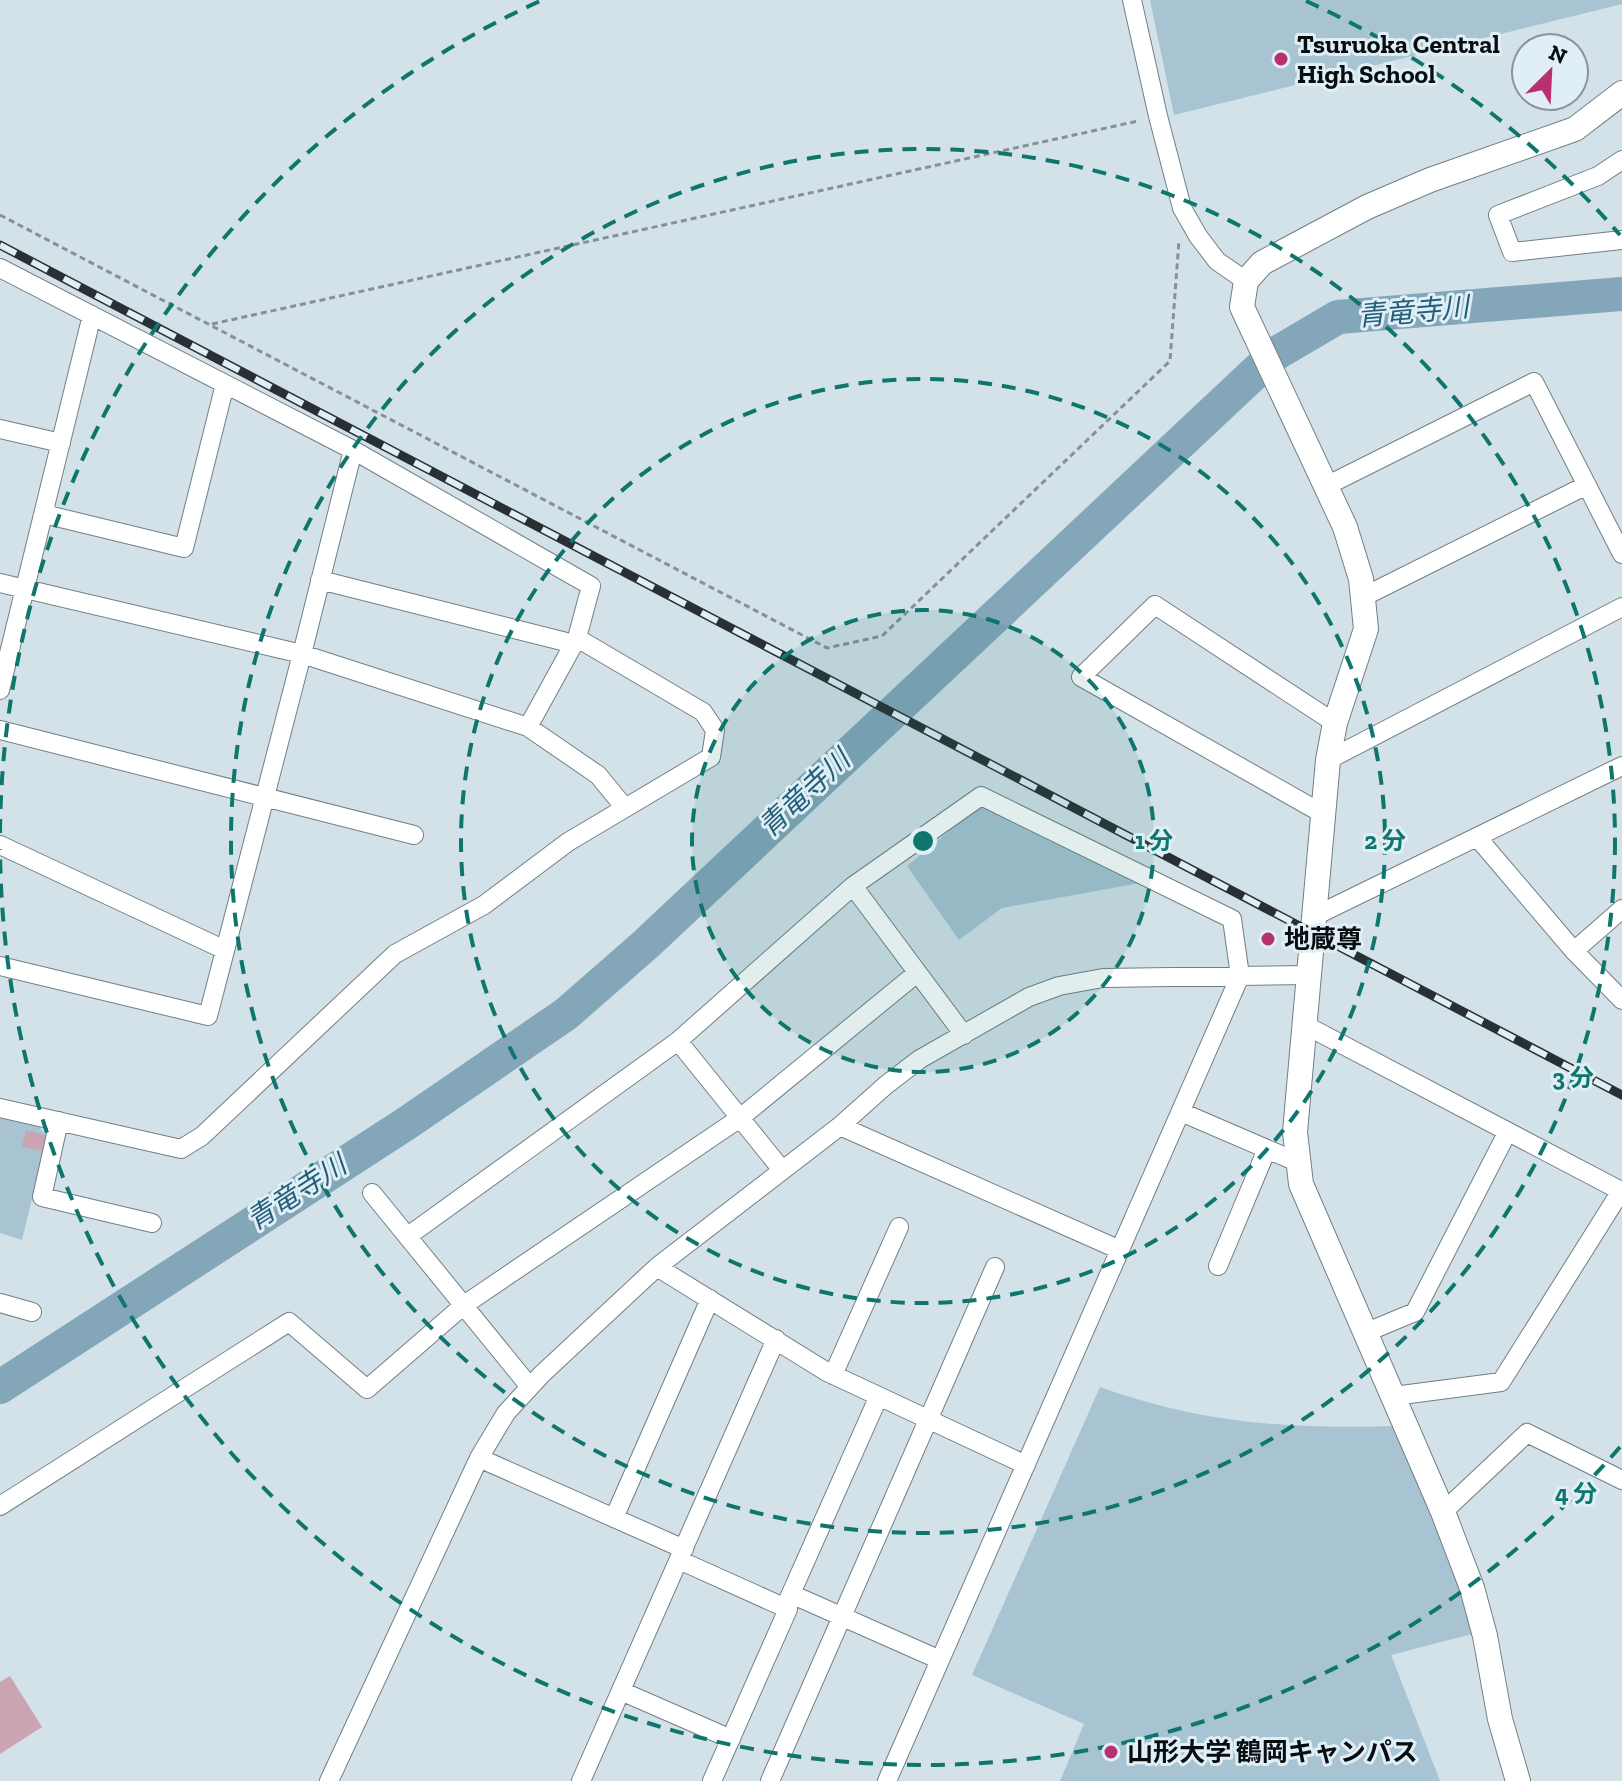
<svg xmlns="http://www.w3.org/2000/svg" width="1622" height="1781" font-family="'Zilla Slab','Noto Sans JP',serif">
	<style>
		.green { fill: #a8c3d2 }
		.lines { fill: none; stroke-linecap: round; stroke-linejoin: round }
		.river { stroke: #84a6b9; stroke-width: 34 }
		.building { fill: #caa5b1 }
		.minor-casing { stroke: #727f86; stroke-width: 20 }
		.tertiary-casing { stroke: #727f86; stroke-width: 26 }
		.path { stroke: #869197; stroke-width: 3; stroke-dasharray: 6 4; stroke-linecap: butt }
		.minor { stroke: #fff; stroke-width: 18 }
		.tertiary { stroke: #fff; stroke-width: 24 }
		.rail-casing { stroke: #293033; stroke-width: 9 }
		.rail { stroke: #e0eef6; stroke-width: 6; stroke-dasharray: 18; stroke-linecap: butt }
		.ring { fill: none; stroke: #0f766e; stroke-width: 4; stroke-dasharray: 14 10 }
		.poi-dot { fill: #b83070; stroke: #e0eef6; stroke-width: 3 }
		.labels { text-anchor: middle; stroke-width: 6; stroke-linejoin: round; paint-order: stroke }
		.poi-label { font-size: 26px; font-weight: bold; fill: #080d0f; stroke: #e0eef6; text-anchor: start }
		.water-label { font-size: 28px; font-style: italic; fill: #225e7a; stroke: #e0eef6 }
		.centre { fill: #0f766e; stroke: #e0eef6; stroke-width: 4 }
		.ring-label { font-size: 24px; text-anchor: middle; font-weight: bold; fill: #0f766e; stroke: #e0eef6; stroke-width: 6; stroke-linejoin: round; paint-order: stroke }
	</style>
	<rect width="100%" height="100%" fill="#d3e1e9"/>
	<path class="green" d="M1150 0H1622V4L1174 115Z
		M982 804 1140 883 1002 908 959 940 907 866Z
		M0 1115 37 1124 47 1136 22 1240 0 1233Z
		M1100 1387C1203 1424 1289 1429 1397 1426L1463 1587 1476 1633 1391 1655 1440 1781H1060L1084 1724 972 1675Z"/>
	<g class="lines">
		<path class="river" d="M0 1387 407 1123 566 1014 645 945 1275 354 1338 317 1622 294"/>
	</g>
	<path class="building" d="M26 1130 45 1135 42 1151 22 1147Z
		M10 1676 42 1727 0 1754V1682Z"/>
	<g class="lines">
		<g class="minor-casing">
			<path id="minor" d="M1132 0 1158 116 1182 208 1198 236 1217 261 1246 281
				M1622 160 1598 176 1498 215 1512 252 1622 240
				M0 268 353 450 302 654 528 727 598 775 625 808
				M0 429 61 443
				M353 450 591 586 577 638
				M1326 486 1534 382 1622 554
				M44 514 184 548 225 384
				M320 580 574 644
				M0 583 302 654 208 1016 0 966
				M1363 597 1587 485
				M0 690 92 315
				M0 730 414 835
				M1328 760 1622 607
				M1325 815 1081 677 1155 605 1335 723
				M1477 837 1574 951 1622 1000
				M0 845 225 950
				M853 886 964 1035
				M1315 916 1622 766
				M1574 951 1622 909
				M1305 1025 1621 1191 1501 1382 1394 1396
				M678 1041 782 1170
				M0 1108 181 1149 202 1136 395 954 484 905 568 842 711 757 715 730 703 712 577 638 528 727
				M1181 1112 1297 1162
				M59 1121 42 1197 152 1223
				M840 1126 1120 1250
				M372 1193 530 1387
				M408 1236 678 1041 853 886 981 796 1232 919 1240 976 887 1781
				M1218 1266 1267 1149
				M657 1267 827 1372 1026 1465
				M0 1303 32 1312
				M1367 1332 1415 1312 1507 1133
				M833 1375 899 1227
				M479 1458 684 1549
				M0 1506 289 1322 367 1389 464 1305 740 1118 917 973
				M1443 1512 1527 1433 1622 1480
				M614 1518 710 1299
				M679 1560 788 1609 712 1781
				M791 1594 940 1660
				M785 1607 878 1398
				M621 1691 731 1739
				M329 1781 479 1458 506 1413 542 1374 657 1267 840 1126 886 1085 920 1059 1029 997 1059 986 1103 978 1308 975
				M581 1781 776 1339
				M770 1781 995 1267"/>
		</g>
		<g class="tertiary-casing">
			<path id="tertiary" d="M1518 1781 1500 1719 1485 1636 1472 1588 1443 1512 1301 1184 1295 1132 1328 760 1335 723 1366 629 1361 579 1345 527 1242 307 1246 281 1262 263 1367 207 1430 180 1575 129 1622 93"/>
		</g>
		<path class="path" d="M0 215 827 648 882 636 1170 361 1179 240
			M212 324 1138 121"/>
		<use href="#minor" class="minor"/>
		<use href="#tertiary" class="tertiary"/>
		<g class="rail-casing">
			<path id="rail" d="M0 245 1622 1095"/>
		</g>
		<use href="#rail" class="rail"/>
	</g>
	<circle cx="923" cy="841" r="231" fill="#0f766e" fill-opacity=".12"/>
	<g class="ring">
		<circle cx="923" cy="841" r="231"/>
		<circle cx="923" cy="841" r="462"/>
		<circle cx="923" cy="841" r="692"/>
		<path d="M1620 1447A923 923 0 0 1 0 849M0 833A923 923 0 0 1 540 1M1306 1A923 923 0 0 1 1620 235"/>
	</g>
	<g class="poi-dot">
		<circle cx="1281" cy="59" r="8"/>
		<circle cx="1268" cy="939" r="8"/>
		<circle cx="1111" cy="1752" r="8"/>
	</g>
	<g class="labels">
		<g class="poi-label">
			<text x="1297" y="53">Tsuruoka Central<tspan x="1297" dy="30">High School</tspan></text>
			<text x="1284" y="948">地蔵尊</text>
			<text x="1127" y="1761">山形大学 鶴岡キャンパス</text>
		</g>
		<g class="water-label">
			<text transform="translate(1413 311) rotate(-5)" y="10">青竜寺川</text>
			<text transform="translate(804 793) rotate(-43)" y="10">青竜寺川</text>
			<text transform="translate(296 1192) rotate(-33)" y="10">青竜寺川</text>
		</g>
	</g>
	<circle cx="923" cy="841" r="12" class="centre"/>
	<g class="ring-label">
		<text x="1154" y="849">1 分</text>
		<text x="1385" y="849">2 分</text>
		<text x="1573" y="1086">3 分</text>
		<text x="1576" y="1502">4 分</text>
	</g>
	<g transform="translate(1550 72) rotate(24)"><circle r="38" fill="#e0eef6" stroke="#8a949a" stroke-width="2"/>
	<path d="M0-6L14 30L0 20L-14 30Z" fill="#b83070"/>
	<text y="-12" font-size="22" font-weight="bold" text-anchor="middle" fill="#080d0f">N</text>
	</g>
</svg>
